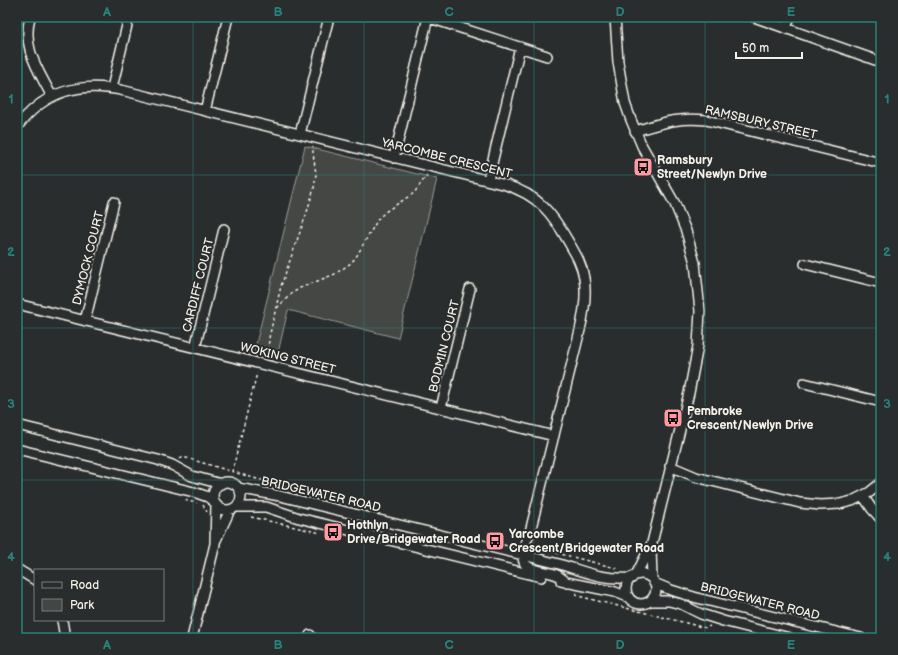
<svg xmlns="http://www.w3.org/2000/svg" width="898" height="655" font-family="'Balsamiq Sans',sans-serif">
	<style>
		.green { fill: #444645; stroke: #9c9c96 }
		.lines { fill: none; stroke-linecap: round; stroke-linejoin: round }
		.minor-casing { stroke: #f4f1e8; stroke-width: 12 }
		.path { stroke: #f4f1e8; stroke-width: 1.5; stroke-dasharray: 3 3; stroke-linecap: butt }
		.minor { stroke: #2a2d2e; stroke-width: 9 }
		.grid { fill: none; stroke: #26827a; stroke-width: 1; stroke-opacity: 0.55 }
		.labels { text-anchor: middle; stroke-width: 4; stroke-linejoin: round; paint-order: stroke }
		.street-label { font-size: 12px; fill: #f4f1e8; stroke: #2a2d2e }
		.poi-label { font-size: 12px; font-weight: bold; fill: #f4f1e8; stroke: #2a2d2e; text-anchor: start }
		.neatline { fill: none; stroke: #26827a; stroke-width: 1.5 }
		.grid-label { font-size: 13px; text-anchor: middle; font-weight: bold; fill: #26827a }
	</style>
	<rect width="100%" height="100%" fill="#2a2d2e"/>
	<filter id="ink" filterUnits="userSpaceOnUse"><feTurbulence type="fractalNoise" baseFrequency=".025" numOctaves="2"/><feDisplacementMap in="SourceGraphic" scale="8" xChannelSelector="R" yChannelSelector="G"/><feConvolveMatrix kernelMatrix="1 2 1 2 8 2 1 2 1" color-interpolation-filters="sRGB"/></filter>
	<g filter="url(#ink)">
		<path class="green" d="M305 146 437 179 398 338 288 310 277 357 254 352Z"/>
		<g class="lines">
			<g class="minor-casing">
				<path id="minor" d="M30 17C22 49 38 69 52 97
					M427 17 547 56
					M615 17 618 62 625 103 631 120 642 146 675 204 686 231 695 263 700 311 698 346 689 393 652 543 636 575
					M754 17 881 62
					M786 28 790 17
					M112 88 129 17
					M205 111 228 17
					M17 127C45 90 81 81 125 91L506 185C538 195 552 213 568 241 575 253 582 264 584 278 587 295 584 313 580 330L530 532C526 540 517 562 529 567 537 572 548 571 557 575 560 577 564 580 567 583
					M635 131C662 123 677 117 706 120L881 163
					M300 134 329 17
					M394 158 428 17
					M488 180 520 47
					M805 264 881 283
					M17 304 554 436
					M85 321 114 202
					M195 348 224 229
					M804 383 881 402
					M441 408 470 289
					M17 425 158 460 172 465 192 476 221 484
					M17 449 194 492 208 497 214 502
					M670 466 696 477 800 503 820 505 840 504 852 501 870 492 881 483
					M213 496a14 14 0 1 1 28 0a14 14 0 1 1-28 0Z
					M238 488 280 496 523 555C535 558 547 561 559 564 586 572 602 580 632 578
					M863 496 872 509 881 519
					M236 507H266L299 518 541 577
					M216 540 230 510
					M651 548 652 579
					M17 569 35 580
					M626 589a15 15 0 1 1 30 0a15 15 0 1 1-30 0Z
					M561 581 615 592 628 597
					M654 583 671 590 697 598 861 638
					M650 601H669L681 604 701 614 723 621 790 638
					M62 620 65 638
					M310 635 312 638
					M192 638 215 544 216 505"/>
			</g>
			<path class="path" d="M277 308 291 294 300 288 335 274 351 263 356 257 378 219 385 212 414 193 427 175
				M268 356 269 338 281 286 307 212 314 188 316 174 313 153V146
				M180 459 183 457 257 479 308 492 310 494
				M232 472 257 373
				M186 499 187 501 197 503
				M203 505 207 512
				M251 517 321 533
				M533 547 620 569
				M576 593 578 596 706 628 710 626"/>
			<use href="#minor" class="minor"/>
		</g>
	</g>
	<path class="grid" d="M193 17V638M364 17V638M534 17V638M705 17V638M17 175H881M17 328H881M17 480H881"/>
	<defs>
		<g id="bus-square" transform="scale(1)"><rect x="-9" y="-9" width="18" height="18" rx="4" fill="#ff9aa2" stroke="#2a2d2e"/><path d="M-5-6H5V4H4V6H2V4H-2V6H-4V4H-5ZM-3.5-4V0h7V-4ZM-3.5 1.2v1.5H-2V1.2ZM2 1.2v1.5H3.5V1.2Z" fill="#111"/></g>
	</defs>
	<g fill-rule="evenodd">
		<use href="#bus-square" x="643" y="167"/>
		<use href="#bus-square" x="673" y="418"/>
		<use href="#bus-square" x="333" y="532"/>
		<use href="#bus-square" x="495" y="541"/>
	</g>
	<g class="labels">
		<g class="street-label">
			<text transform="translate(761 122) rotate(13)" y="4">RAMSBURY STREET</text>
			<text transform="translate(447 158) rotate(14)" y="4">YARCOMBE CRESCENT</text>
			<text transform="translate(88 258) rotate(-76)" y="4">DYMOCK COURT</text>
			<text transform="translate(198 285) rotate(-76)" y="4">CARDIFF COURT</text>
			<text transform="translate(444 346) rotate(-76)" y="4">BODMIN COURT</text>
			<text transform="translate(288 358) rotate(14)" y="4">WOKING STREET</text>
			<text transform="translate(321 494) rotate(13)" y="4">BRIDGEWATER ROAD</text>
			<text transform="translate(760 601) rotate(14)" y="4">BRIDGEWATER ROAD</text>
		</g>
		<g class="poi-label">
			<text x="657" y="164">Ramsbury<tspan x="657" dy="14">Street/Newlyn Drive</tspan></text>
			<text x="687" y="415">Pembroke<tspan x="687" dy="14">Crescent/Newlyn Drive</tspan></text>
			<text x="347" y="529">Hothlyn<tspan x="347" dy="14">Drive/Bridgewater Road</tspan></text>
			<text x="509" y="538">Yarcombe<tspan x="509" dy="14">Crescent/Bridgewater Road</tspan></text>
		</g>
	</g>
	<rect width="898" height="655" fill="none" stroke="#2a2d2e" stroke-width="44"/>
	<rect x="34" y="569" width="130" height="52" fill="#2a2d2e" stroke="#7b7b78"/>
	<rect x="42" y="582" width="20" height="6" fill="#2a2d2e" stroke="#7b7b78"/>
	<text x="70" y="589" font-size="12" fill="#f4f1e8">Road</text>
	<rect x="42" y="599" width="20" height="12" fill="#444645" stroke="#7b7b78"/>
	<text x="70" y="609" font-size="12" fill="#f4f1e8">Park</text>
	<path d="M736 52v6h66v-6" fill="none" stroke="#f4f1e8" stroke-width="2"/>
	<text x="742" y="52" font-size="12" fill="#f4f1e8" stroke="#2a2d2e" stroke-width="3" paint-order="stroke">50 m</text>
	<rect x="22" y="22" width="854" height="611" class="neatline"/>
	<g class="grid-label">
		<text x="107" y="16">A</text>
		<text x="278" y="16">B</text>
		<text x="449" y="16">C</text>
		<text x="620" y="16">D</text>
		<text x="791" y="16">E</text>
		<text x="11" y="103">1</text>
		<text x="887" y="103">1</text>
		<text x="11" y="256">2</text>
		<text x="887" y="256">2</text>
		<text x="11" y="408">3</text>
		<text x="887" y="408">3</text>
		<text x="11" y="561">4</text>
		<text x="887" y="561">4</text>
		<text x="107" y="649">A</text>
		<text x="278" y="649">B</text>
		<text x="449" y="649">C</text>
		<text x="620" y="649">D</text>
		<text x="791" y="649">E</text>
	</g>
</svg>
